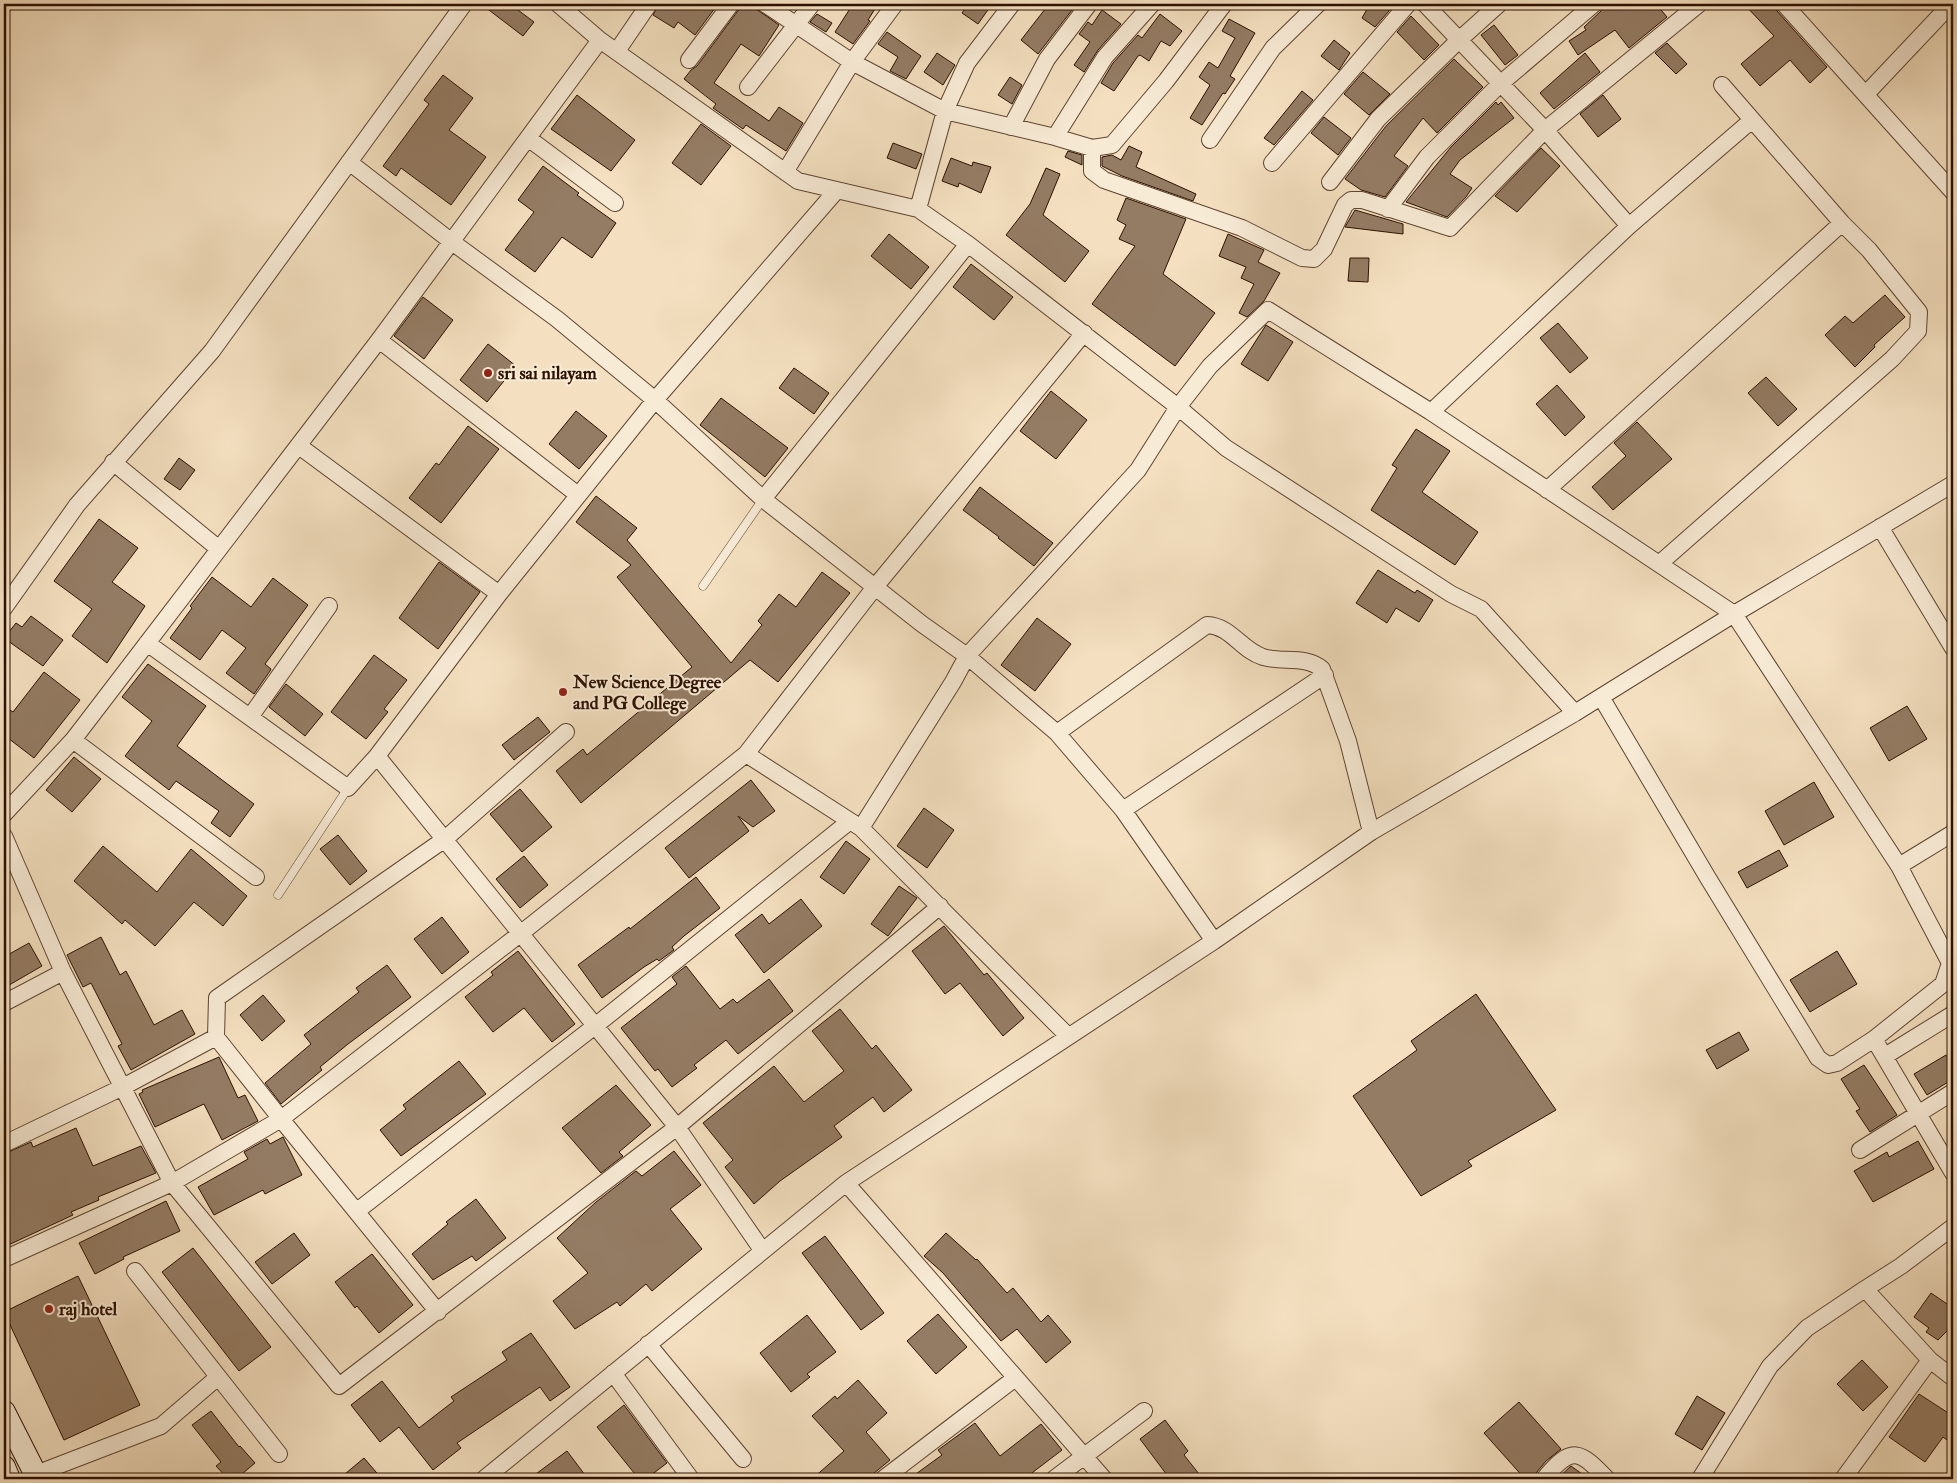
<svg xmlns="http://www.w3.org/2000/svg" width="1957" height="1483" font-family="'IM FELL Double Pica',serif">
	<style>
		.building { fill: #947c64; stroke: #2c1000 }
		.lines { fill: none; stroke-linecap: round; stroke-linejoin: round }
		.service-casing { stroke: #5e4430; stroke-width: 9 }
		.minor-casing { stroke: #5e4430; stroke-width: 18 }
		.secondary-casing { stroke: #2c1000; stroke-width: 24 }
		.service { stroke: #f8ebd6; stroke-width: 8 }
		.minor { stroke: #f8ebd6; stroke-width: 16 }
		.secondary { stroke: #f8ebd6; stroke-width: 22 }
		.poi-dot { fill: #8f2418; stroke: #f8ebd6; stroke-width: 2 }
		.labels { text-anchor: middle; stroke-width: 4; stroke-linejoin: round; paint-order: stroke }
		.poi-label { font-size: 18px; font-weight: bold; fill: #2c1000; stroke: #f8ebd6; text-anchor: start }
	</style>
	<rect width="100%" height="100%" fill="#f4e0c0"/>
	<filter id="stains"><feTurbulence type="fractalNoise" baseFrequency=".004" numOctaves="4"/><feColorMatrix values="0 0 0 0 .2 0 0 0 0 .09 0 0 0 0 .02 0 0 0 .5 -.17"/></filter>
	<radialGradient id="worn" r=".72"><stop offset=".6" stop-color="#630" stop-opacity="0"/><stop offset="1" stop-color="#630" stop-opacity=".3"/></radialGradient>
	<path class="building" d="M481 4H510L534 22 523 36Z
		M659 4H718L695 35 678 22 674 28 653 15Z
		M743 4H749L779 25 759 56 741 44 714 83 769 121 779 107 803 123 786 151 749 127 746 125 743 129 713 108 716 104 684 79 691 70 697 66Z
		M853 4H878L868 20 870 21 853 44 835 32Z
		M968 4H992L978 24 962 13Z
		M1049 4H1064L1072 10 1038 54 1021 40Z
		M1370 4H1395L1375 27 1362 18Z
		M1604 4H1656L1667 17 1629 48 1615 30 1578 55 1569 41 1586 30 1584 27 1601 11Z
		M1744 4H1774L1777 11 1827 67 1810 83 1790 60 1760 86 1741 64 1774 36Z
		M1102 10 1121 24 1098 50 1084 72 1074 65 1090 42 1079 34 1088 22 1092 25Z
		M817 14 832 23 826 32 810 22Z
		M1160 14 1182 31 1170 46 1161 41 1149 61 1140 55 1138 56 1114 91 1101 83 1113 63 1138 35 1142 38Z
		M1411 16 1439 45 1424 60 1397 32Z
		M1229 19 1255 33 1230 76 1235 79 1225 94 1223 93 1202 125 1190 118 1210 85 1199 77 1209 62 1218 68 1235 38 1222 31Z
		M1494 25 1518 55 1505 65 1481 35Z
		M887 32 921 56 906 79 890 71 898 57 878 44Z
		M1334 40 1350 53 1339 70 1321 56Z
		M1667 43 1687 64 1676 74 1655 53Z
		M937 53 955 65 943 85 924 72Z
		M1585 53 1600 72 1554 109 1540 93Z
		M1454 59 1483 87 1437 133 1423 118 1394 156 1408 166 1385 197 1361 190 1345 179 1386 126Z
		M1363 72 1390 94 1369 115 1344 94Z
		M443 75 473 98 449 130 486 157 451 205 401 168 396 176 383 166 429 104 424 100Z
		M1010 77 1022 85 1012 104 998 95Z
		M1302 91 1313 100 1274 145 1264 138Z
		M577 95 635 140 611 171 551 129Z
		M1603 95 1621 119 1598 137 1580 114Z
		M1496 102 1498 105 1501 102 1514 118 1460 160 1450 174 1472 188 1466 197 1447 217 1406 202 1451 147Z
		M1324 117 1351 138 1338 155 1311 133Z
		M701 124 731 146 701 185 672 163Z
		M893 143 922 154 916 169 887 158Z
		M1129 146 1142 152 1136 167 1196 194 1193 201 1122 176 1102 166V157L1112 155 1121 160Z
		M1541 148 1560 166 1517 212 1495 196Z
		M1068 151 1082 155V165L1065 157Z
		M951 158 972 166 973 162 991 167 981 193 959 183 958 187 942 181Z
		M543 166 579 193 577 195 616 223 592 258 562 237 535 272 505 250 534 212 518 200Z
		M1046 168 1060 174 1043 215 1089 251 1065 282 1006 235 1030 204Z
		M1126 198 1186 219 1163 274 1215 313 1175 366 1092 304 1135 246 1119 239 1126 225 1117 220Z
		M1355 210 1403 224V234L1345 227Z
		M889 234 929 267 911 289 871 256Z
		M1228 234 1264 250 1258 262 1280 273 1264 301 1247 317 1239 313 1254 284 1241 278 1246 267 1219 256Z
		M1350 258H1369L1368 282 1348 281Z
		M971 264 1013 297 994 320 953 287Z
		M1885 295 1905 317 1874 345 1875 347 1855 367 1825 335 1845 316 1853 323Z
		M423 297 453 320 424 359 394 336Z
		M1558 323 1588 358 1570 373 1540 338Z
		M1266 325 1293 342 1268 381 1241 364Z
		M488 344 516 366 487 402 460 380Z
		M794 368 829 393 814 414 779 388Z
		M1766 377 1797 409 1778 426 1748 393Z
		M1557 385 1585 417 1565 436 1536 404Z
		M1051 391 1087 420 1056 459 1020 431Z
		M721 398 788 448 765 477 700 425Z
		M576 411 607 436 579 469 549 444Z
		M1637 422 1672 459 1613 510 1592 487 1626 456 1614 443Z
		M468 426 499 449 441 523 409 498 436 463 439 465Z
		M1416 429 1450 451 1422 492 1478 532 1455 565 1371 510 1397 468 1392 465Z
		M179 458 195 470 180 490 164 479Z
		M980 487 1053 543 1034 566 998 538 999 537 963 510Z
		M596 496 637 528 627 540 731 663 762 625 758 621 779 594 796 607 822 572 850 593 778 682 750 660 581 803 556 771 583 749 587 755 692 667 617 577 631 565 576 522Z
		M99 519 138 548 112 582 145 606 107 663 72 636 92 609 54 581Z
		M439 562 480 592 438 649 399 618Z
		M1378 570 1415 593 1417 590 1433 600 1419 622 1396 608 1387 623 1356 603Z
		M212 577 251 607 273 578 308 605 265 664 271 669 270 671 254 694 226 673 246 648 222 630 200 660 170 638 192 608 190 606Z
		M31 616 63 640 43 666 4 638 16 623 22 627Z
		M1037 618 1071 644 1035 691 1001 665Z
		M374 655 407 680 384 709 388 712 366 739 331 712Z
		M148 664 206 706 177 746 254 804 230 837 211 823 219 811 176 781 169 790 125 756 152 721 122 697Z
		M44 672 80 700 34 758 4 735V718L10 710 13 712Z
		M286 684 323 714 305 736 269 707Z
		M1907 706 1927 739 1889 761 1870 728Z
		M538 717 550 732 514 760 502 745Z
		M74 757 101 779 72 812 46 790Z
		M751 780 775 811 753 827 738 816 749 831 689 878 665 848Z
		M1814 782 1834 817 1784 845 1765 811Z
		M520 789 552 827 522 852 490 814Z
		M924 808 954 830 927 868 897 846Z
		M338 835 367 871 350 885 320 849Z
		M846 841 870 859 844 894 820 877Z
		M103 846 157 892 191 849 247 896 223 926 194 902 155 946 125 920 122 924 74 881Z
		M1779 850 1788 866 1747 888 1738 872Z
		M524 856 548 885 520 908 496 879Z
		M696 877 720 908 684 936 672 947 674 950 659 961 657 959 644 967 602 998 578 965 629 927 630 929Z
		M899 886 917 898 888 936 871 924Z
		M801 899 822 926 764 973 735 935 762 914 769 924Z
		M442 917 469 952 442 974 414 939Z
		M944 926 984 975 987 973 1024 1018 1003 1036 960 983 945 994 912 951Z
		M101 937 120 975 126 971 154 1025 182 1010 195 1034 131 1070 118 1046 122 1044 91 983 83 987 67 955Z
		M29 943 42 966 4 988V957Z
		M518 951 575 1024 552 1042 524 1008 493 1032 465 997 493 975 491 972Z
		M1837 951 1857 984 1810 1012 1790 980Z
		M387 965 411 997 348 1044 320 1067 322 1070 281 1104 265 1083 311 1044 304 1035 359 992 356 988Z
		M686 966 720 1009 733 999 737 1003 769 979 793 1011 738 1054 726 1040 694 1065 697 1068 672 1087 658 1069 655 1071 621 1028 677 984 672 977Z
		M1476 994 1556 1110 1468 1161 1472 1166 1421 1196 1353 1096 1417 1050 1411 1041Z
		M263 995 285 1021 262 1041 240 1015Z
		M840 1009 872 1049 876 1045 912 1090 884 1112 873 1097 834 1126 842 1137 780 1181 754 1204 725 1167 733 1160 703 1123 774 1066 804 1102 844 1071 812 1031Z
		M1739 1032 1749 1050 1717 1069 1706 1050Z
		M1946 1055 1953 1068V1079L1927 1095 1914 1074Z
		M219 1057 238 1098 245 1095 258 1121 222 1140 204 1104 155 1127 139 1094 143 1092 142 1090Z
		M459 1061 486 1094 401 1156 380 1130 406 1109 403 1105Z
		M1864 1065 1897 1115 1870 1132 1856 1111 1860 1109 1841 1079Z
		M616 1085 651 1125 619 1152 623 1156 601 1173 562 1128Z
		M76 1128 93 1166 141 1146 156 1173 98 1197 99 1200 71 1212 73 1215 4 1247V1154L31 1142 33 1147Z
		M283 1137 302 1175 265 1194 263 1190 214 1215 198 1187 248 1159 244 1152 267 1139 270 1144Z
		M1918 1141 1934 1169 1873 1202 1854 1171 1887 1152 1889 1157Z
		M674 1151 701 1185 670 1209 702 1249 652 1291 646 1284 620 1306 617 1302 575 1329 553 1301 588 1273 557 1238 596 1202 636 1171 642 1176Z
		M476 1199 506 1238 476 1261 472 1256 433 1280 412 1254 448 1224 446 1222Z
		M166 1201 180 1231 123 1257 124 1259 95 1274 79 1243Z
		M294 1233 310 1255 272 1284 255 1262Z
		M946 1233 976 1260 977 1259 1007 1293 1013 1288 1041 1322 1048 1315 1071 1342 1046 1363 1017 1329 1001 1341 943 1273 924 1256Z
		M825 1236 884 1313 861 1330 802 1253Z
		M193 1248 271 1347 239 1371 162 1272Z
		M372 1254 413 1305 379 1333 357 1306 355 1308 335 1282Z
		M78 1276 140 1405 64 1440 4 1312Z
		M1931 1293 1953 1308V1325L1938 1340 1926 1332 1929 1328 1914 1317Z
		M938 1314 967 1347 936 1374 907 1341Z
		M807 1315 836 1352 807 1374 810 1377 791 1392 760 1353Z
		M531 1333 570 1387 550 1401 540 1387 457 1443 461 1448 433 1470 399 1427 380 1442 351 1405 382 1381 419 1428 454 1401 451 1397 507 1360 502 1352Z
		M1862 1360 1888 1387 1863 1411 1837 1384Z
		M858 1380 887 1413 866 1432 890 1460 867 1479H812L844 1451 812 1416 835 1396 837 1399Z
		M1919 1394 1953 1416V1431L1947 1440 1943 1437 1925 1462 1889 1437Z
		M1697 1396 1725 1413 1702 1450 1675 1434Z
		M1519 1402 1561 1449 1546 1461 1536 1473 1534 1479H1525L1484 1433Z
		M624 1405 667 1463 646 1479H639L597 1427Z
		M211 1411 239 1447 240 1446 255 1463 236 1479H228L216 1466 221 1462 192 1425Z
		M1165 1420 1188 1451 1184 1455 1203 1479H1170L1140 1439Z
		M975 1423 1000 1456 1041 1424 1062 1450 1024 1479H909L942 1455 938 1450Z
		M567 1451 588 1479H529Z
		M364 1458 382 1479H339Z
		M1571 1466 1589 1479H1557Z"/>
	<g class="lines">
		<g class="service-casing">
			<path id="service" d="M703 586 763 499
				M278 895 348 788"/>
		</g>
		<g class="minor-casing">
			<path id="minor" d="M765 4 852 62 945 111 1055 137 1105 57 1152 4
				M1425 4 1545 130 1629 226
				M1784 4 1953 192
				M600 40 798 181 918 209 968 244 1178 407 1226 448 1451 594 1481 609 1575 713
				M617 51 649 4
				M689 60 731 4
				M748 87 812 4
				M1866 94 1951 4
				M1752 120 1629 226 1431 412 1734 614 1899 866 1950 963 1943 984 1874 1039 1953 1173
				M1011 127 1047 59 1089 4
				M1055 137 1092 148 1112 145 1166 81 1224 4
				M528 138 615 203
				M1210 140 1273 48 1318 4
				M1092 148V171L1104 180 1242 228 1302 258 1314 259 1324 249 1345 205 1351 200H1362L1450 228 1545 130 1699 4
				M349 162 452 242 557 319 655 400 763 499 922 624 967 656 1057 733 1123 810 1214 941
				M1272 163 1408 4
				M785 172 852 62 895 4
				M1330 182 1378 119 1459 40 1499 4
				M918 209 945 111 967 63 1012 4
				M1388 209 1427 157 1500 84 1594 4
				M379 340 578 495
				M299 446 499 594
				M113 462 219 549
				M1547 490 1842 223 1722 85
				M763 499 968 244
				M1880 527 1953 648
				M1659 564 1892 359 1918 331 1919 312 1869 250 1842 223
				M4 608 77 505 212 351 464 4
				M147 643 348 788 377 756
				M1601 697 1708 878 1818 1058 1828 1065 1837 1063 1874 1039
				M250 717 329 606
				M1057 733 1207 625C1231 626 1241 650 1263 657 1282 663 1306 655 1322 669L1348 741 1371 832
				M73 740 256 877
				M746 754 861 828 1068 1036
				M1123 810 1325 675
				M4 814 73 740 379 340 600 40 558 4
				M861 828 953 682 967 656 1138 470 1178 407 1210 366 1268 310 1431 412
				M4 836 63 972 172 1183 339 1386 677 1127 940 906
				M1899 866 1953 833
				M4 1003 63 972
				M216 1037 217 998 445 839 566 732
				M1885 1056 1953 1014
				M4 1144 123 1087 216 1037 281 1119 172 1183 4 1259
				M1860 1150 1953 1092
				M846 1183 1104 1479
				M357 1211 595 1026 850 821
				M1953 1227 1901 1266 1865 1289 1930 1360 1953 1378
				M762 1250 677 1127 377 756 499 594 655 400 837 190
				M135 1271 279 1454
				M438 1312 281 1119 520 934 746 754 875 587 1084 333
				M648 1344 743 1459
				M613 1373 691 1479
				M36 1474 161 1426 218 1377
				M484 1479 846 1183 1214 941 1371 832 1575 713 1734 614 1953 484
				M883 1479 1014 1379
				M1054 1479 1144 1411
				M1544 1479C1572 1444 1580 1451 1607 1479
				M1700 1479 1770 1366 1807 1328 1865 1289
				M1843 1479 1930 1360"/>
		</g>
		<g class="secondary-casing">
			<path id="secondary" d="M4 1412 38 1479
				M4 1467 9 1479"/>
		</g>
		<use href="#service" class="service"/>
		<use href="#minor" class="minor"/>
		<use href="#secondary" class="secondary"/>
	</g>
	<g class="poi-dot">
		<circle cx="488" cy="373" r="5"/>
		<circle cx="563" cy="692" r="5"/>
		<circle cx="49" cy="1309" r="5"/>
	</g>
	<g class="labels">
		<g class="poi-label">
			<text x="498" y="379">sri sai nilayam</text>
			<text x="573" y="688">New Science Degree<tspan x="573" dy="21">and PG College</tspan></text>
			<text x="59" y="1315">raj hotel</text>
		</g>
	</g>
	<rect width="1957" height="1483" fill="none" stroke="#f4e0c0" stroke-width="20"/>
	<rect x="5" y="5" width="1947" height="1473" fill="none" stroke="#2c1000" stroke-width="2.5"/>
	<rect x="10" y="10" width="1937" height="1463" fill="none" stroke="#2c1000"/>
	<rect width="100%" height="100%" filter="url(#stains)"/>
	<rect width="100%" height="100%" fill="url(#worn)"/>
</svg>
